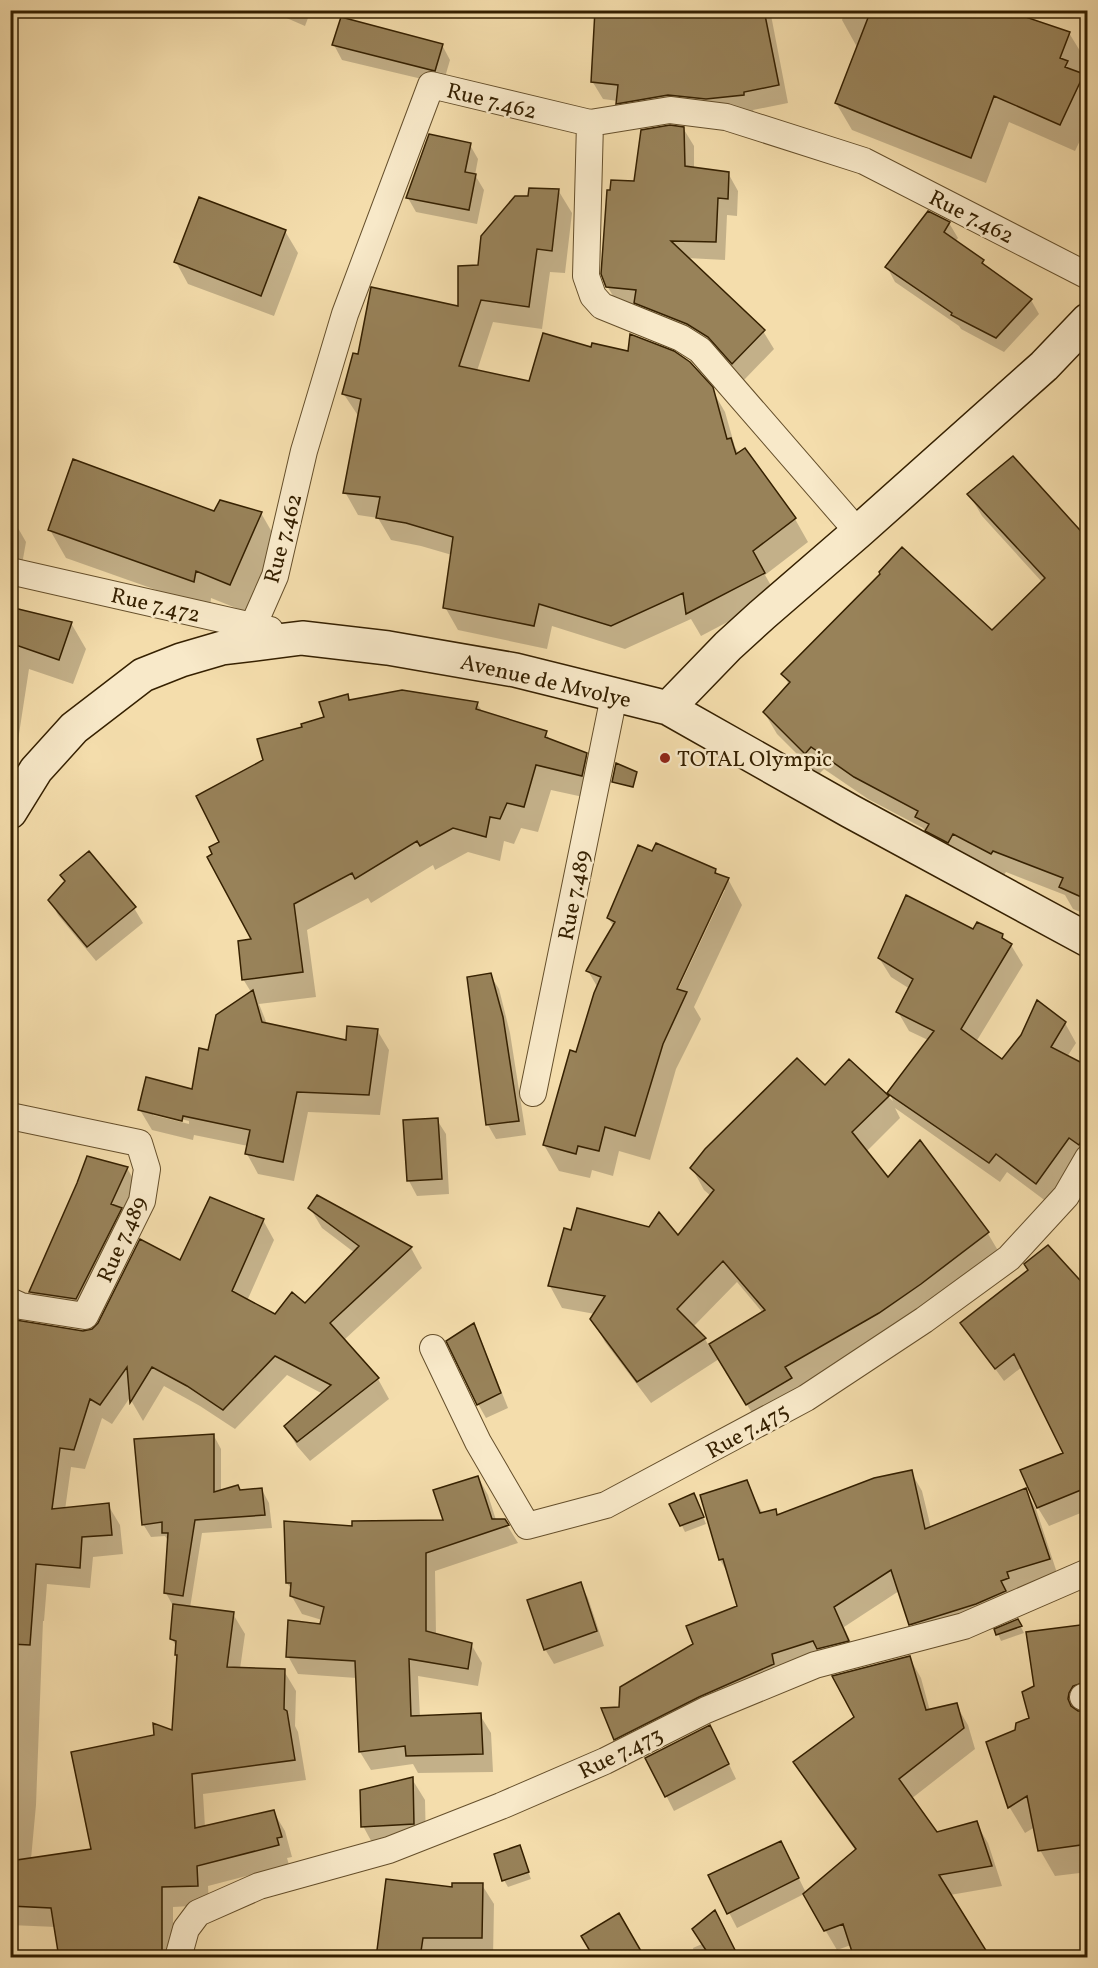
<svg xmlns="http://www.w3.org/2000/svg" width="1098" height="1968" font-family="Vollkorn,serif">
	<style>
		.shadow { fill: #0003; fill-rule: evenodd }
		.building { fill: #988259; stroke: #352000; stroke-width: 1.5 }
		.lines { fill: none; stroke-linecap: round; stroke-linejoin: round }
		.street-casing { stroke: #654f2b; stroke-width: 28 }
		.secondary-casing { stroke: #352000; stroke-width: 36 }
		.street { stroke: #f8e9c9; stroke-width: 26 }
		.secondary { stroke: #f8e9c9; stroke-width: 33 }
		.poi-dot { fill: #8f2418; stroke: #f8e9c9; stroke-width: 2 }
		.labels { text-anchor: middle; stroke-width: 5; stroke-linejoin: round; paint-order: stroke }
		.street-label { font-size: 22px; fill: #352000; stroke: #f8e9c9 }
		.poi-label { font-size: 22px; fill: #352000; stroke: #f8e9c9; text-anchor: start }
	</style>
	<rect width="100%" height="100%" fill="#f4ddac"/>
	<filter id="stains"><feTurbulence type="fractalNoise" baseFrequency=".00333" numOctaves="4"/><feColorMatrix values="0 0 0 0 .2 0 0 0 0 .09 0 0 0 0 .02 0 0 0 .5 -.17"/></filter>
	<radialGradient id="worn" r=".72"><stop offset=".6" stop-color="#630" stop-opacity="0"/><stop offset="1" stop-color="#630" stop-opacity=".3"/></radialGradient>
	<path class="shadow" d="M268 10H311L305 26Z
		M597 10H650V13L698 17V10H770L788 103 753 110 754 113 628 121 618 101 603 99 592 81Z
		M845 10H1000L1069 33 1085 59 1079 74 1083 76 1088 84V124L1075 151 1009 122 986 183 852 130 836 103 857 47 842 20Z
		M334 45H442L450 60 443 84 342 60Z
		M683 128 694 146V169L728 173 738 191 737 216 727 215 725 260 687 258 763 331 774 349 743 381 646 321 638 306 618 304 607 286 635 183Z
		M470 145 478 159 475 175 484 190 477 224 416 212 408 198Z
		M558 190 572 213 565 273 550 272 542 329 493 322 477 371 530 382 711 388 725 412 735 447 739 454 745 450 795 519 808 542 765 575 777 596 701 636 691 619 625 649 552 626 547 649 458 630 445 607 452 555 421 546 391 540 378 518 358 515 345 492 359 417 343 393 359 356 459 308 479 267 530 197Z
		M200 199 285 231 298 253 274 316 188 284 176 262Z
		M928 212 949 223 958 238 955 242 982 261 986 268 1031 300 1039 314 1004 352 961 329 959 326 895 282 887 267Z
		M969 494 1088 542V915L1073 909 1065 895 1006 872 1004 875 929 839 923 828 868 799 824 769 818 775 777 734 764 712 789 685 783 674 992 632 1042 582 982 516Z
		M215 512 261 513 277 541 246 612 211 598 210 609 66 558 50 530Z
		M10 527 18 528 26 542 21 570 10 568Z
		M10 608 71 623 86 649 73 684 29 669 15 760 10 759Z
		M348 696 351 702 477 703 483 713 546 733 550 740 586 754 601 779 597 800 551 790 538 832 521 828 514 844 504 841 500 861 468 852 435 870 433 865 371 903 368 898 307 930 316 997 259 1004 267 1024 347 1042 377 1030 389 1050 380 1115 308 1112 294 1181 258 1174 247 1154 248 1146 194 1135 193 1140 152 1130 140 1110 193 1090 210 1051 251 992 243 979 253 941 221 842 265 761 304 728 325 718ZM153 1112 189 1121V1124L153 1115Z
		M653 853 715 870 719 876 728 879 742 905 694 1007 701 1019 676 1069 650 1160 619 1151 613 1176 592 1170 590 1178 559 1171 544 1145 578 1054 598 988 588 971 614 927 608 918ZM722 890H725L675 996 672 995Z
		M50 900 134 908 143 923 96 961 58 915Z
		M973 931 1002 935 1007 943 1011 945 1023 965 976 1042 1002 1061 1065 1023 1076 1043 1067 1057 1088 1068V1162L1047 1202 1007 1172 1000 1182 895 1108 900 1118 866 1152 887 1179 987 1232 1000 1254 760 1426 719 1359 651 1403 605 1342 592 1319 595 1314 562 1308 550 1286 572 1231 678 1237 711 1196 704 1190 692 1168 825 1087 849 1061 893 1101 889 1093 928 1040 909 1031 898 1012 910 989 891 977 879 958ZM737 1282 763 1313 709 1346 705 1339 693 1327Z
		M490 975 499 989 510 1033 526 1135 496 1139 488 1125Z
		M437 1120 446 1134 449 1194 417 1196 409 1181 405 1122Z
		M127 1168 139 1189 88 1319 42 1312 31 1292Z
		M310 1208 411 1248 422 1268 344 1340 378 1379 389 1399 310 1461 297 1446 286 1427 323 1394 287 1375 235 1429 200 1406 164 1386 143 1421 132 1402 131 1396 112 1424 102 1418 85 1469 71 1467 65 1510 108 1505 120 1525 123 1554 93 1557 90 1588 47 1584 44 1621H43L36 1805 31 1859 93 1850 173 1733 179 1658 177 1654V1648L172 1639 173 1606 166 1593 169 1542 165 1536 151 1537 143 1524 214 1436 221 1449V1491L262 1490 269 1503 272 1528 202 1533 190 1608 233 1614 245 1634 240 1669 284 1671 296 1691 295 1726 298 1732 306 1780 203 1794 205 1827 273 1811 285 1831 292 1857 287 1858 289 1865 208 1886 209 1905 173 1907V1958H60L56 1927 10 1925V1337L93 1330 180 1262 263 1220 274 1240 247 1301 276 1316 305 1305 355 1253 322 1228Z
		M1088 1276V1374L1022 1367 1004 1381 962 1323 1081 1284Z
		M473 1325 481 1340 508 1408 486 1418 478 1404Z
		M1088 1401V1510L1049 1526 1038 1508 1022 1471 1065 1454Z
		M911 1472 922 1491 931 1528 1025 1490 1036 1509 1059 1579 922 1643 911 1624 899 1591 844 1627 859 1660H825L626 1758 615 1739 620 1708 739 1606 730 1577 720 1560 702 1496 746 1482 763 1514 775 1511 778 1516Z
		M478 1477 488 1495 496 1520H504L518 1543 435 1571 436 1635 471 1644 482 1663 478 1686 418 1676 420 1717 480 1715 491 1733 493 1772 418 1773 413 1764 371 1770 360 1752 357 1678 298 1674 288 1656 321 1626 322 1620 302 1614 291 1595 292 1590 287 1583 354 1527 445 1521Z
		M697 1502 706 1524 685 1532 671 1504Z
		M580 1583 588 1598 604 1646 554 1664 545 1649Z
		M1088 1590V1872L1055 1876 1040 1850 1035 1827 1025 1833 1010 1808 988 1743 1017 1731 1031 1719 1036 1687 1087 1626 1080 1594Z
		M1018 1621 1024 1633 1001 1641 998 1634Z
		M909 1657 921 1678 930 1711 956 1705 968 1725 975 1749 911 1799 936 1834 976 1823 988 1843 1002 1886 950 1895 989 1958H856L851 1945 837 1950 804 1894 737 1928 710 1876 789 1858 806 1893 856 1851 807 1783 795 1763 856 1717Z
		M718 1741 736 1779 674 1811 647 1758Z
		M412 1779 425 1800 426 1845 375 1848 363 1826Z
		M519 1847 531 1879 508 1887 504 1880Z
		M482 1885 494 1904 493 1958H378L454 1888Z
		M702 1944 739 1958H695L693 1948Z"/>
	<path class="building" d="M595 10H641L696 15V10H764L779 85 744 92V95L706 99 668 95 616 104 618 85 591 82Z
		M871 10H1005L1070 32 1060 58 1068 61 1065 67 1084 74 1060 125 994 96 971 158 835 103Z
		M341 17 443 44 435 71 332 45Z
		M670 125 684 127 685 166 729 172 728 199 718 198 716 242 671 241 765 330 732 364 708 337 687 324 634 303 636 290 606 287 601 274 607 190H610L611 180 634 181 641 130Z
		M429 134 471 143 465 172 476 174 469 210 406 198Z
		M529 188 559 189 552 251 537 249 529 307 481 300 459 366 529 381 543 333 591 347 592 343 628 351 630 334 674 351 690 362 713 387 727 439 731 438 736 454 745 448 796 518 753 551 765 573 686 614 683 593 611 626 539 604 534 626 443 608 453 537 406 523 376 518 380 497 343 493 361 399 342 394 353 353 358 354 371 287 458 306V266L478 265 481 236 515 196H528Z
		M199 197 286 230 261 296 174 262Z
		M928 211 950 222 944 232 984 260 982 263 1032 299 996 338 951 315 952 313 885 267Z
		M1013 456 1088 539V900L1059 887 1063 878 993 851 991 854 953 834 948 843 925 831 929 824 915 817 918 811 854 777 811 747 805 754 763 712 790 682 781 674 880 574 879 572 902 547 992 630 1045 578 967 494Z
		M73 459 214 511 220 500 262 512 230 585 196 571 194 582 48 530Z
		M10 607 72 622 59 660 10 643Z
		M402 690 478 702 476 709 547 731 545 737 587 753 582 776 536 765 524 807 507 803 500 819 490 817 486 837 453 828 420 846 417 841 355 879 352 873 294 904 303 972 242 980 238 941 251 939 207 857 212 854 209 847 219 842 196 796 263 760 257 739 302 727 301 724 324 717 319 702 348 694 349 700Z
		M616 763 637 772 633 787 612 782Z
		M656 843 716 869 715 873 729 878 677 989 687 992 663 1044 635 1136 605 1127 599 1151 578 1146 576 1154 543 1145 570 1050 576 1052 594 993 601 977 586 971 615 922 607 918 638 845 652 851Z
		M89 851 136 907 87 947 48 900 65 881 60 875Z
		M906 895 973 929 977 922 1003 934 1002 938 1012 944 961 1029 1002 1059 1021 1035 1037 1000 1066 1022 1051 1047 1088 1066V1130L1079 1145 1069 1138 1036 1184 996 1154 989 1163 887 1093 934 1031 896 1012 913 979 878 958Z
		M491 973 503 1017 519 1121 486 1125 467 977Z
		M253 990 262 1022 346 1040 347 1026 378 1029 369 1095 297 1092 283 1162 245 1154 250 1130 183 1116 182 1121 138 1110 146 1077 192 1089 199 1048 208 1050 216 1015Z
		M797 1058 825 1085 849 1059 889 1096 852 1132 888 1177 920 1140 989 1232 921 1284 879 1313 785 1367 792 1378 746 1405 709 1344 765 1310 723 1261 677 1309 706 1338 637 1382 590 1319 605 1296 548 1286 564 1228 571 1230 577 1208 649 1227 659 1212 678 1235 714 1190 690 1168 705 1149Z
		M438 1118 442 1179 407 1181 403 1120Z
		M87 1156 128 1167 111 1204 122 1208 76 1299 29 1292 77 1183Z
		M317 1195 412 1247 330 1323 379 1378 297 1442 284 1426 331 1385 275 1356 223 1410 187 1386 152 1367 130 1403 127 1367 100 1405 90 1399 74 1450 60 1448 52 1509 109 1503 112 1535 82 1537 80 1568 36 1564 30 1645 10 1644V1334L16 1320 83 1331 92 1329 98 1323 140 1239 180 1260 210 1197 264 1219 232 1291 275 1314 292 1292 305 1303 359 1246 308 1208Z
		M1048 1245 1088 1289V1503L1081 1490 1037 1508 1020 1470 1063 1453 1014 1354 995 1369 960 1323 1028 1270 1024 1264Z
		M474 1323 501 1393 477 1405 446 1341Z
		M214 1434V1492L238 1485 240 1490 262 1488 265 1515 195 1520 183 1596 164 1593 168 1533H162V1522L142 1525 134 1439Z
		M912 1470 925 1529 1026 1488 1050 1559 1007 1572 1009 1578 1001 1581 1006 1591 976 1604 909 1625 891 1570 834 1607 849 1641 817 1649 813 1641 772 1654 774 1664 699 1697 614 1740 601 1708 619 1707 620 1687 693 1644 686 1626 737 1606 723 1559 719 1560 700 1495 747 1480 760 1513 776 1509 777 1515 874 1478Z
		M478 1476 492 1519H505L509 1525 426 1553V1631L472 1643 468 1669 409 1659 411 1716 481 1713 483 1754 406 1756 405 1746 359 1752 355 1661 286 1657 288 1620 320 1624 324 1607 290 1596 291 1583H286L284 1521 352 1526V1521L443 1520 433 1490Z
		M694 1493 704 1517 680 1526 669 1504Z
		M581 1582 597 1631 544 1650 527 1600Z
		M173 1604 234 1612 227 1667 285 1669 284 1709 287 1711 295 1760 192 1774 195 1828 274 1810 282 1837 277 1838 279 1845 197 1866 198 1886 162 1887V1958H59L51 1908 10 1906V1861L91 1849 71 1752 154 1735 153 1723 172 1730 177 1655H175L176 1641 170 1639Z
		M1018 1619 1022 1626 996 1635 994 1629Z
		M1088 1624V1681L1073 1686 1069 1693 1068 1699 1071 1706 1078 1711H1088V1844L1038 1851 1027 1796 1008 1808 986 1742 1015 1730 1016 1723 1029 1718 1022 1692 1034 1686 1026 1632Z
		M910 1656 926 1710 957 1703 964 1728 899 1779 937 1832 977 1821 992 1866 939 1875 987 1952 970 1958H854L843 1924 824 1931 803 1894 856 1849 793 1762 854 1717 832 1676Z
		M710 1725 729 1764 665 1797 645 1758Z
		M413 1777 414 1824 361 1827 360 1790Z
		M781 1841 799 1878 727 1914 708 1875Z
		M520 1845 529 1872 502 1881 494 1854Z
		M386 1879 452 1887V1883H483L482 1938H423L420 1958H376Z
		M715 1910 739 1958H711L692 1929Z
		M619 1913 645 1958H594L581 1936Z"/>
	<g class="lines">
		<g class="street-casing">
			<path id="street" d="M590 123 586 276 593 296 602 306 681 338 700 350 858 532
				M10 571 270 630
				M253 626 275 576 304 451 345 314 431 85 590 123 670 110 726 117 864 161 1088 276
				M533 1093 614 696
				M10 1116 139 1143 147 1169 142 1201 85 1316 21 1306 10 1301
				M433 1348 478 1442 527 1526 606 1505 806 1398 924 1320 1009 1258 1066 1196 1088 1158
				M1083 1697 1088 1696
				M178 1958 186 1929 198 1913 259 1886 389 1850 501 1806 605 1761 706 1710 815 1665 964 1626 1088 1572"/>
		</g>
		<g class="secondary-casing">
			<path id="secondary" d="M668 708 728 646 762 615 858 532 1044 366 1088 320
				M10 812 36 770 74 728 143 675 181 660 222 648 302 638 388 648 515 670 668 708 850 811 1088 940"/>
		</g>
		<use href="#street" class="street"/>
		<use href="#secondary" class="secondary"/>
	</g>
	<circle class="poi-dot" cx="665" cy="758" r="6"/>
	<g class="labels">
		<g class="street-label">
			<text transform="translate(492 100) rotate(14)" y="8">Rue 7.462</text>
			<text transform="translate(972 216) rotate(27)" y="8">Rue 7.462</text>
			<text transform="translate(282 538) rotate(-75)" y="8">Rue 7.462</text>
			<text transform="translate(156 604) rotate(13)" y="8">Rue 7.472</text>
			<text transform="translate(546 680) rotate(13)" y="8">Avenue de Mvolye</text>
			<text transform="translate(573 895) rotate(-79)" y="8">Rue 7.489</text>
			<text transform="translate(121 1239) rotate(-66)" y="8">Rue 7.489</text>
			<text transform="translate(747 1430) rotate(-29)" y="8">Rue 7.475</text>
			<text transform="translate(620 1752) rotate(-26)" y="8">Rue 7.473</text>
		</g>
		<g class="poi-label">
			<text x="677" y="766">TOTAL Olympic</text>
		</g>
	</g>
	<rect width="1098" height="1968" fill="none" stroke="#f4ddac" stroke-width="36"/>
	<rect x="12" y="12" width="1074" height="1944" fill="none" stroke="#352000" stroke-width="3"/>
	<rect x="18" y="18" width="1062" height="1932" fill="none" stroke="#352000" stroke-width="1.5"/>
	<rect width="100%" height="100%" filter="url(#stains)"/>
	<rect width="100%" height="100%" fill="url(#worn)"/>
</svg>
